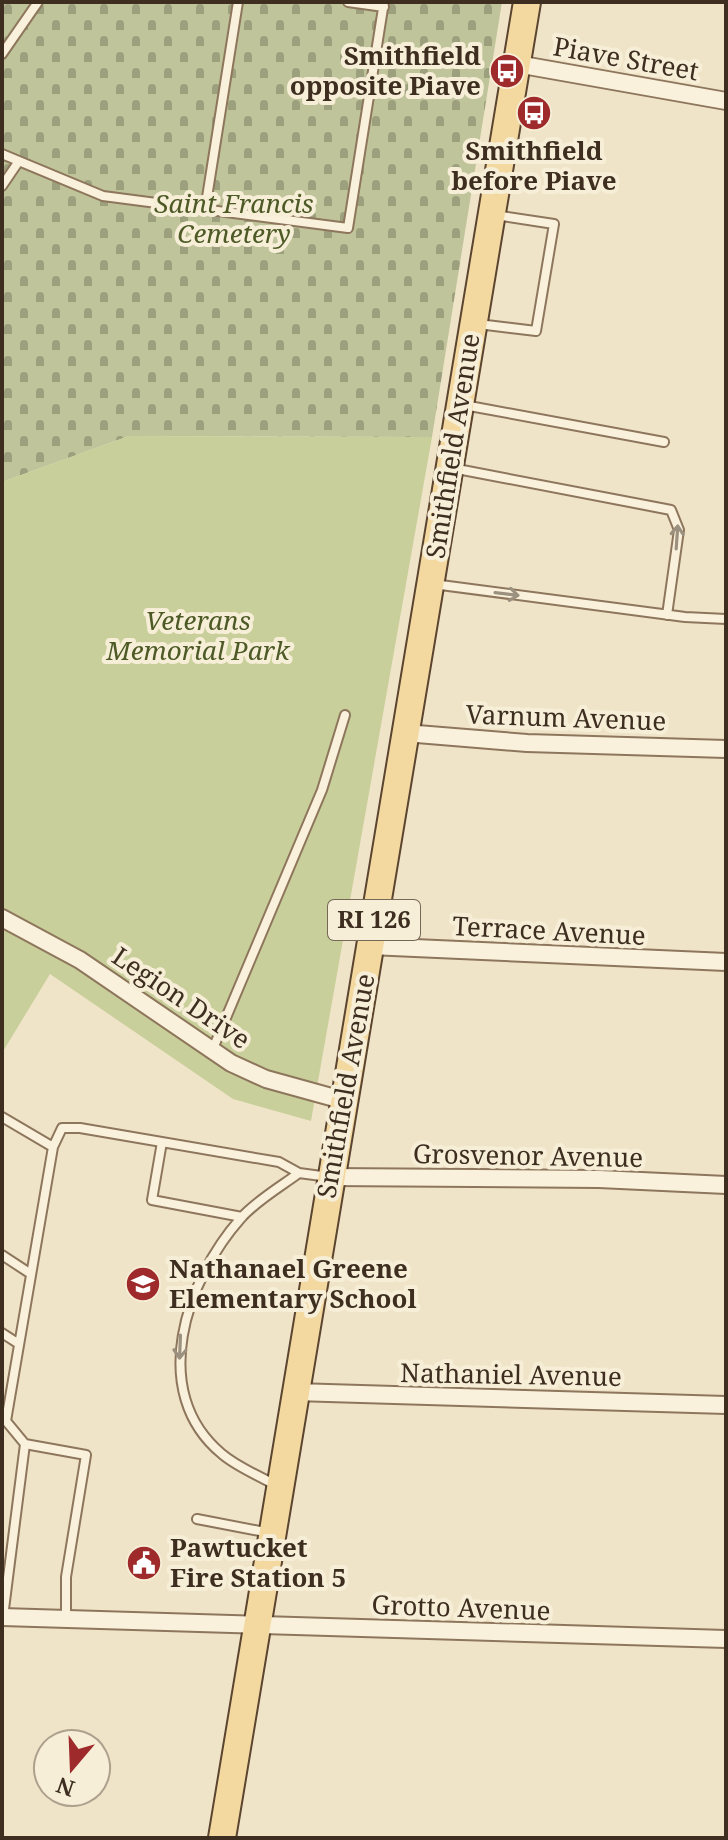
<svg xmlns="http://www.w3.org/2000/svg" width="728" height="1840" font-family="'Noto Serif',serif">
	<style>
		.cemetery { fill: url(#cemetery-stones) }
		.park { fill: #c9cf9b }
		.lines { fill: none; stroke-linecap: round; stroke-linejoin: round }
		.lane-casing { stroke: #8d765c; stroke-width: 12 }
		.street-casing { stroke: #8d765c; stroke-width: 20 }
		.primary-casing { stroke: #5b4430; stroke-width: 30 }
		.lane { stroke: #faf1dc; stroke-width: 8 }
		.street { stroke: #faf1dc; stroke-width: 16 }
		.primary { stroke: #f3d9a0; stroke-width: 26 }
		.oneway { stroke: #9c907e }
		.labels { text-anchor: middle; stroke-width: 8; stroke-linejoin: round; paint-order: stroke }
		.shield { fill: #f7eed8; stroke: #756857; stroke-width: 2 }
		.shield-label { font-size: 24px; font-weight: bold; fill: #3d2e20 }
		.poi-label { font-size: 26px; font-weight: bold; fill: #3d2e20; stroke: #f7eed8; text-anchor: start }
		.street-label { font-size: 26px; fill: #3d2e20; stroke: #f7eed8 }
		.park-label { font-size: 26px; font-style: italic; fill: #4d5a26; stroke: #f7eed8 }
	</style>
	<defs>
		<pattern id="cemetery-stones" width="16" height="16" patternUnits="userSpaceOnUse" patternTransform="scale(2)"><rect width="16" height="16" fill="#bfc49a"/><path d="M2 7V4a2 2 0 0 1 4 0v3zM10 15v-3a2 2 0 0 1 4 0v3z" fill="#9ca07d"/></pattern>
	</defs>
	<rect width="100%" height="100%" fill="#f0e4c8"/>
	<path class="cemetery" d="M2 2H502L432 437 129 436 2 482Z"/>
	<path class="park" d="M129 436 432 437 311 1121 233 1099 50 974 2 1053V482Z"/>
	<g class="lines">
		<g class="lane-casing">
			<path id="lane" d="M348 2 384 7
				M2 54 38 2
				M2 154 103 196 348 228 384 2
				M2 186 19 161
				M205 210 238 2
				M478 324 536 331 554 224 495 215
				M464 405 664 442
				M452 468 671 510 679 530 667 615
				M433 584 685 617 726 619
				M212 1051 322 790 345 715
				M2 1117 53 1147
				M162 1142 152 1200 242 1217
				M2 1255 31 1274
				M2 1333 19 1344
				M25 1444 6 1421 53 1147 62 1128H80L279 1162 299 1173 329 1177
				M275 1485C258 1475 237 1467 222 1454 147 1392 186 1280 241 1218 256 1201 280 1187 299 1173
				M197 1519 270 1533
				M3 1617 25 1444 86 1455 66 1577V1619"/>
		</g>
		<g class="street-casing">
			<path id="street" d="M517 64 726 101
				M405 733 527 743 726 749
				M2 918 80 960 231 1063 266 1079 342 1100
				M370 946 726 962
				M329 1177 599 1179 726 1185
				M295 1392 726 1405
				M2 1617 726 1639"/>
		</g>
		<g class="primary-casing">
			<path id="primary" d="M222 1838 527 2"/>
		</g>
		<use href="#lane" class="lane"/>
		<use href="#street" class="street"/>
		<use href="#primary" class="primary"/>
	</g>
	<defs><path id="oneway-shaft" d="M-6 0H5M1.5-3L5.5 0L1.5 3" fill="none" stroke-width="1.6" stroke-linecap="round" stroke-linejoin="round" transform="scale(2)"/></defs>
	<g class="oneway">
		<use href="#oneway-shaft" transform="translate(677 537) rotate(-86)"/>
		<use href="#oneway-shaft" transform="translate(507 594) rotate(7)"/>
		<use href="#oneway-shaft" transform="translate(180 1347) rotate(92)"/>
	</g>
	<defs>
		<g id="bus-disc" transform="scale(1.8)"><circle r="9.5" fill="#9e2a2b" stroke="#f7eed8"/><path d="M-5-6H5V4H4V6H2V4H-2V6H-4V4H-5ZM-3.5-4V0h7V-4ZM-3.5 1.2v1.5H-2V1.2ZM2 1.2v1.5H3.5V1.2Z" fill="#fff"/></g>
		<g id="school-disc" transform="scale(1.8)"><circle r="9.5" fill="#9e2a2b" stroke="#f7eed8"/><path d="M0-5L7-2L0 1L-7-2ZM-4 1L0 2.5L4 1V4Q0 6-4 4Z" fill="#fff"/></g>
		<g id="civic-disc" transform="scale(1.8)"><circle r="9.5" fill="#9e2a2b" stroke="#f7eed8"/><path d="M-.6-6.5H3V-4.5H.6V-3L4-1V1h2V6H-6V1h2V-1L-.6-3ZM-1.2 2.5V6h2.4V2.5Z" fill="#fff"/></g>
	</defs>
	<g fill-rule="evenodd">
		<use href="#bus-disc" x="507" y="71"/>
		<use href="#bus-disc" x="534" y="113"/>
		<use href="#school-disc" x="143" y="1284"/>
		<use href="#civic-disc" x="144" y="1563"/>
	</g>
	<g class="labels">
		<rect class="shield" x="328" y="900" width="92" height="40" rx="6"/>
		<g class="shield-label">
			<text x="374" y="928">RI 126</text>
		</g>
		<g class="poi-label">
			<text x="481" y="65" text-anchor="end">Smithfield<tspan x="481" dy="30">opposite Piave</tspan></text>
			<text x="534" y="160" text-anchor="middle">Smithfield<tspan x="534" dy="30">before Piave</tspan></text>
			<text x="169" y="1278">Nathanael Greene<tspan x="169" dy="30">Elementary School</tspan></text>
			<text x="170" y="1557">Pawtucket<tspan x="170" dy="30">Fire Station 5</tspan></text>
		</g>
		<g class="street-label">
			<text transform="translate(626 59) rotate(10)" y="9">Piave Street</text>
			<text transform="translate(453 446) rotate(-81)" y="9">Smithfield Avenue</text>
			<text transform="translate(566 718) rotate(2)" y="9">Varnum Avenue</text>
			<text transform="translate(549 931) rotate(3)" y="9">Terrace Avenue</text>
			<text transform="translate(181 998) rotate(34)" y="9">Legion Drive</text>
			<text transform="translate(346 1086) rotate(-80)" y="9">Smithfield Avenue</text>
			<text transform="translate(528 1156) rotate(1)" y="9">Grosvenor Avenue</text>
			<text transform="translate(511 1375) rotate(1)" y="9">Nathaniel Avenue</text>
			<text transform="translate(461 1608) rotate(2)" y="9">Grotto Avenue</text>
		</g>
		<g class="park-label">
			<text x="234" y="213">Saint Francis<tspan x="234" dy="30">Cemetery</tspan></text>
			<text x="198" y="630">Veterans<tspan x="198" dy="30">Memorial Park</tspan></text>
		</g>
	</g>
	<rect width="728" height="1840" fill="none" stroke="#3d2e20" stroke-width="8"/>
	<g transform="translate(72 1768) rotate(199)"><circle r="38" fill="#f7eed8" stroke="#ada18e" stroke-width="2"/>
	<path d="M0-6L14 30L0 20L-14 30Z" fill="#9e2a2b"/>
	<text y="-12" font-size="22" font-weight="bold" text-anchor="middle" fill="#3d2e20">N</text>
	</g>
</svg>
